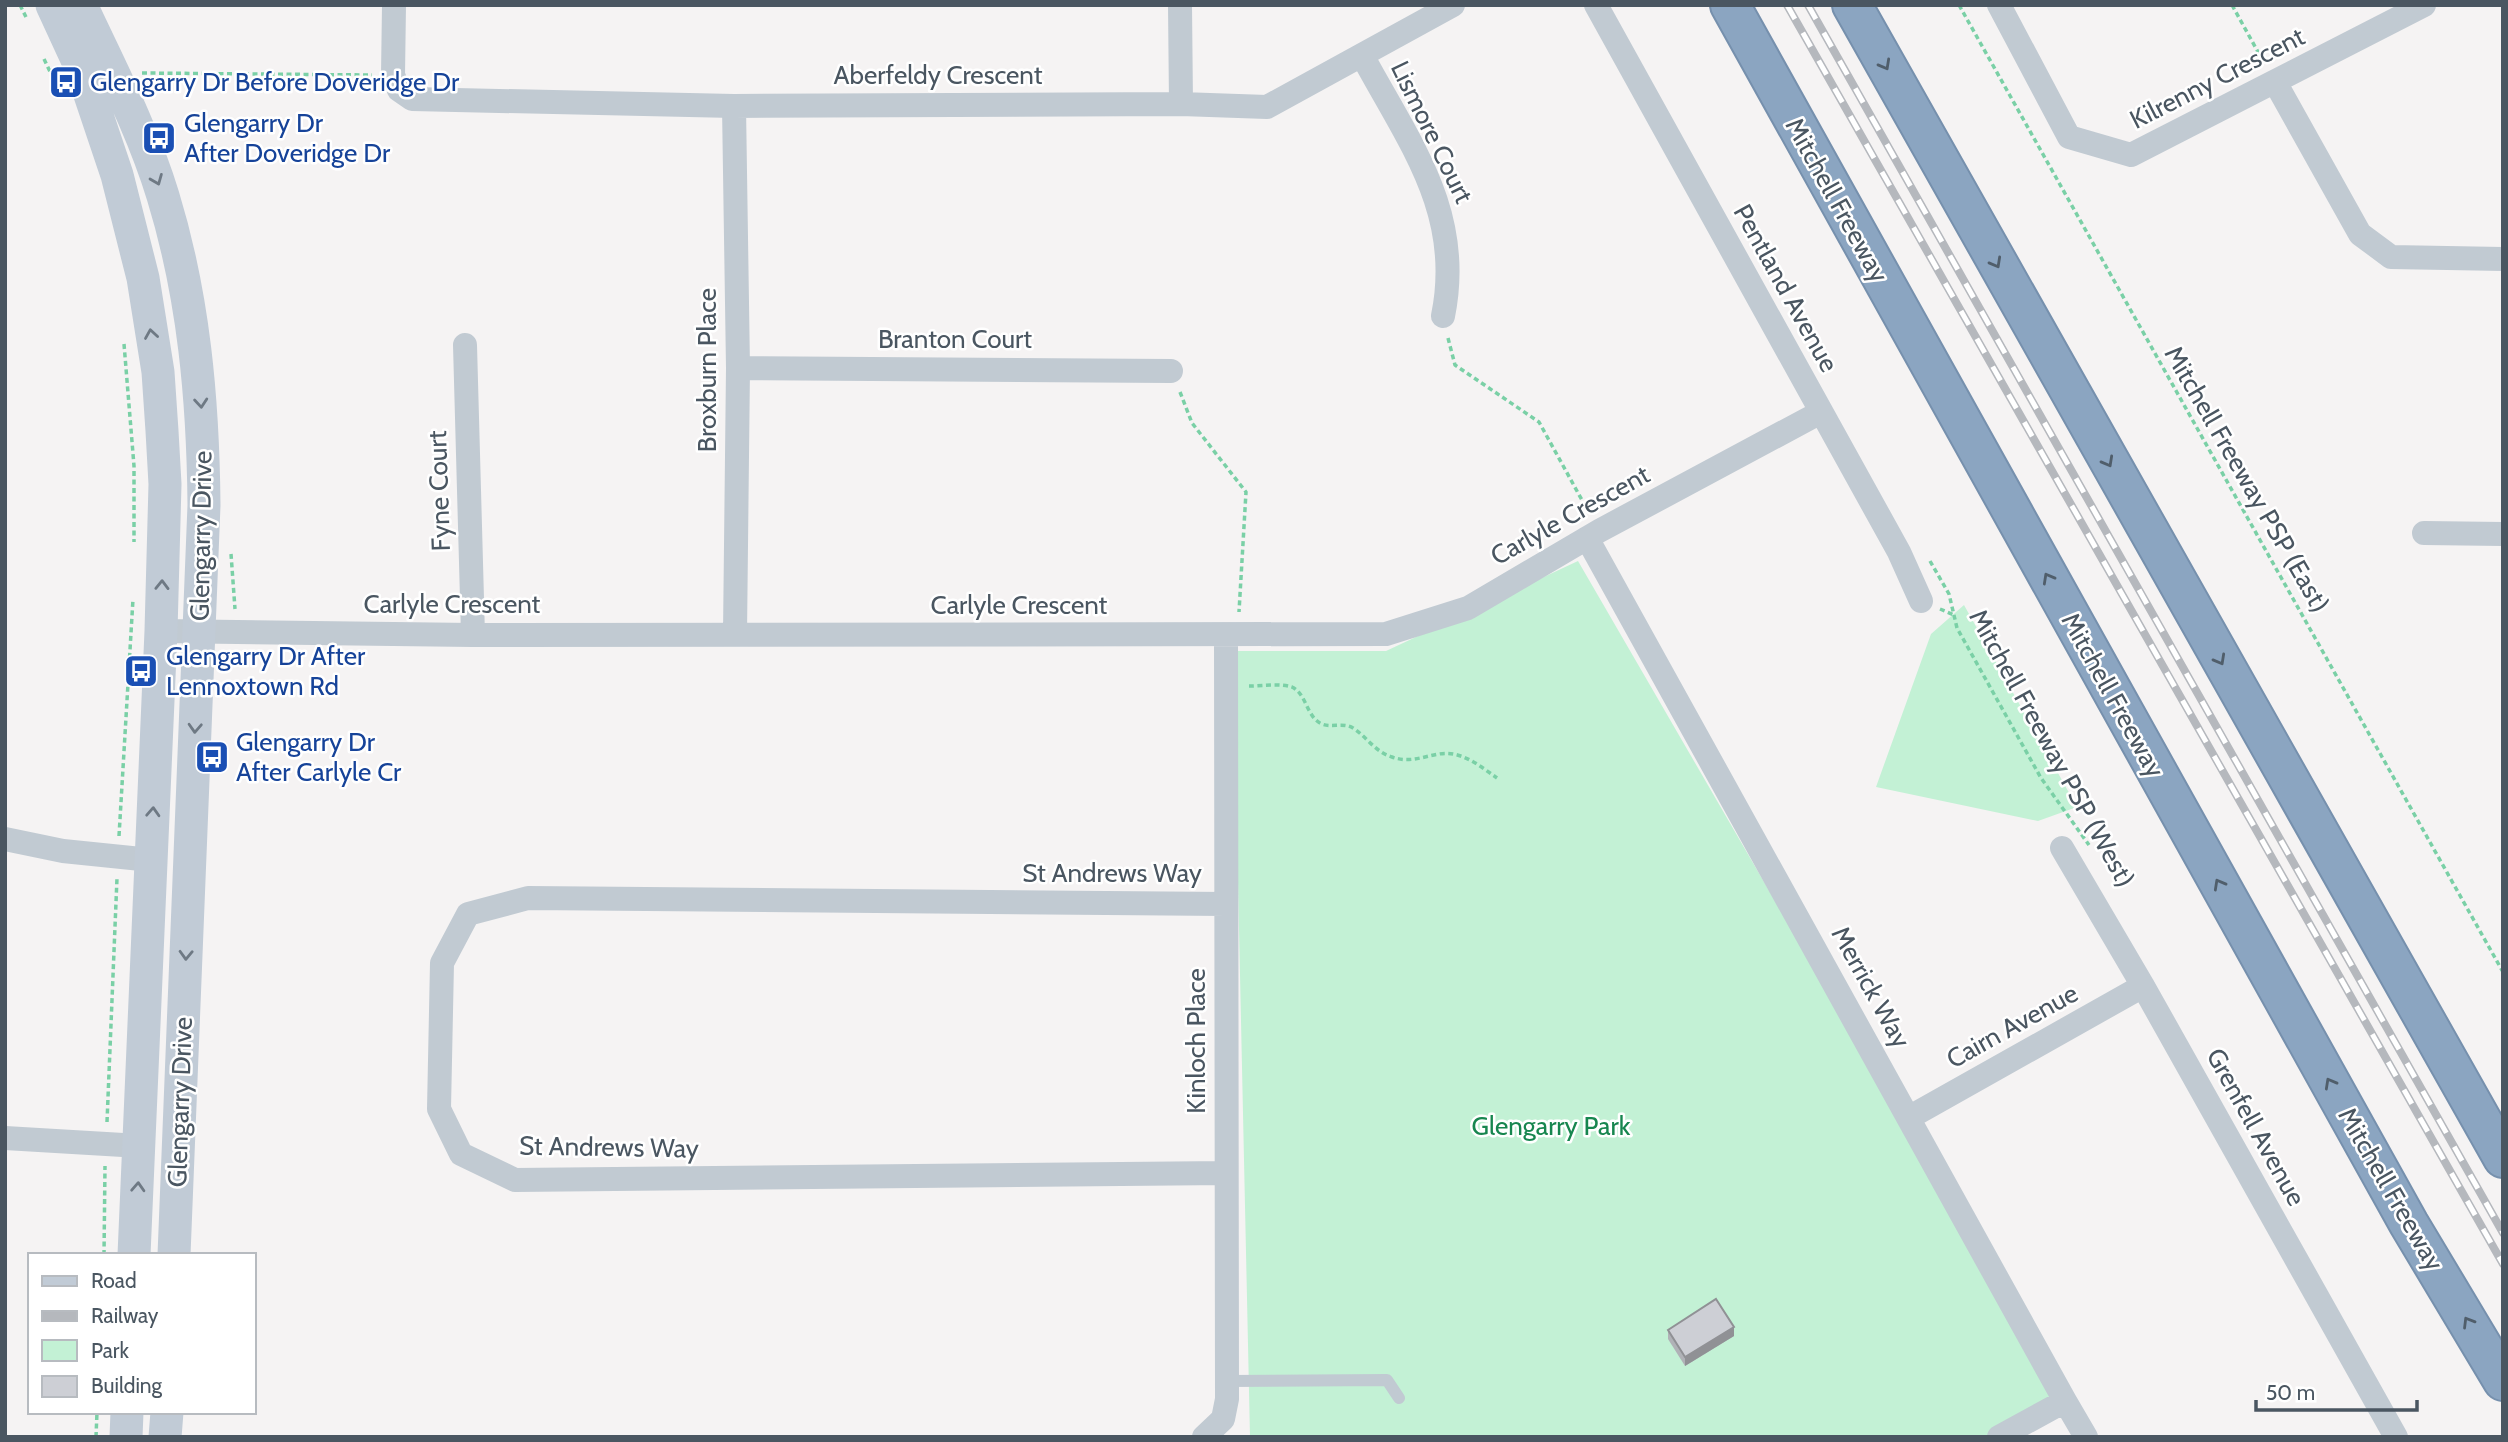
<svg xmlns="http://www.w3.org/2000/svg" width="2508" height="1442" font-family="Cabin,sans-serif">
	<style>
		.green { fill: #c3f1d5 }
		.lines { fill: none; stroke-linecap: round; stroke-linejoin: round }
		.motorway-casing { stroke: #7690ad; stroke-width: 42 }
		.path { stroke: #7ad0a6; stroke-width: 3.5; stroke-dasharray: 5 3.5; stroke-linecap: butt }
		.service { stroke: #c1cad2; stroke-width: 12 }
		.minor { stroke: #c1cad2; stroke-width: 24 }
		.secondary { stroke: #c1cbd6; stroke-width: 33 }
		.motorway { stroke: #8ba5c1; stroke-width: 38 }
		.rail-casing { stroke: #b5b8bd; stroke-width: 8 }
		.rail { stroke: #fff; stroke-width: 5; stroke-dasharray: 16; stroke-linecap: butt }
		.wall { fill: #b0b2b7 }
		.shaded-wall { fill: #909195 }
		.building { fill: #cdcfd5; stroke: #909195; stroke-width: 2 }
		.oneway { stroke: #505e6b }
		.oneway2 { stroke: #6e7984 }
		.labels { text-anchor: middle; stroke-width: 5; stroke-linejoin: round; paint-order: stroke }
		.street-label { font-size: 26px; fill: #4a5661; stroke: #fff }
		.transit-label { font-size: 26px; fill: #164399; stroke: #fff; text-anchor: start }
		.park-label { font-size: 26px; fill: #17864f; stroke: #fff }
	</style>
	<rect width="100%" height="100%" fill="#f5f3f3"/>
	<path class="green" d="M1578 561 2065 1401 1994 1437H1250L1233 651H1386Z
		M1964 605 2077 807 2038 821 1876 787 1931 634Z"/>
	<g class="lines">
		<g class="motorway-casing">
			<path id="motorway" d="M1730 5 2409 1224 2503 1381
				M1852 5 2503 1158"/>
		</g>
		<path class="path" d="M20 5 26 17
			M1959 5 2503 972
			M2232 5 2263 61
			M44 59 56 84
			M142 73 372 75
			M1448 338 1455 365 1539 422 1588 511
			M124 344 134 466V542
			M1180 392 1192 423 1246 492 1239 612
			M231 554 235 609
			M1930 561 1949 594 1957 628 2041 778 2089 845
			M1940 609 1954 615
			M226 672 238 656
			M1249 686C1262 686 1280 683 1292 687 1307 694 1306 717 1322 724 1332 728 1343 722 1353 728 1367 737 1375 752 1392 757 1409 763 1422 757 1439 754 1461 750 1480 766 1497 778
			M119 836 133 599
			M107 1122 117 878
			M104 1255 105 1166
			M96 1437 97 1412"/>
		<path class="service" d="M1227 1381 1387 1380 1399 1398"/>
		<path class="minor" d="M394 5 393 75 399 90 412 99 734 106 1181 104 1267 107 1453 5
			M1180 5 1181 104
			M1596 5 1899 552 1921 601
			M1999 5 2069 137 2131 155 2424 5
			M1363 57C1410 144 1464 213 1443 316
			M2275 82 2360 234 2391 257 2503 259
			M734 106 738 368 735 634
			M465 345 473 635
			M738 368 1171 371
			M2424 533 2503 534
			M1587 538 2065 1401 1999 1437
			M161 631 473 635 1386 634 1468 608 1599 531 1821 412
			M5 839 63 851 151 860
			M2062 848 2143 986 2396 1437
			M1226 904 528 898 468 914 442 963 439 1109 461 1154 515 1180 1226 1173
			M1910 1117 2143 986
			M5 1138 140 1146
			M2065 1401 2086 1437
			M1204 1437 1223 1419 1227 1399 1226 635"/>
		<path class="secondary" d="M52 5 81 68 117 175 143 278 158 372 162 431 165 484 161 631 134 1255
			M81 5C110 67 143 130 163 196 194 297 203 400 204 505L174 1255
			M126 1437 127 1412
			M165 1437 167 1412"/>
		<use href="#motorway" class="motorway"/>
		<g class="rail-casing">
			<path id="rail" d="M1787 5 2503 1264
				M1808 5 2503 1233"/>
		</g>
		<use href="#rail" class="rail"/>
	</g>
	<path class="wall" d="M1668 1330 1734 1336 1685 1366 1668 1339Z"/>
	<path class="shaded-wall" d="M1734 1327V1336L1685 1366V1357Z"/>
	<path class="building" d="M1716 1299 1734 1327 1685 1357 1668 1330Z"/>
	<defs><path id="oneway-chevron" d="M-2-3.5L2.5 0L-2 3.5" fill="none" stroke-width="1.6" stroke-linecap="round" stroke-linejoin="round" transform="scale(1.75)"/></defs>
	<g class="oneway">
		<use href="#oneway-chevron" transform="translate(1885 65) rotate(61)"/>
		<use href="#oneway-chevron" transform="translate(1996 263) rotate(61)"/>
		<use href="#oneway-chevron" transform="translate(2108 462) rotate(61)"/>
		<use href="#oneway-chevron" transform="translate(2048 578) rotate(-119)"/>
		<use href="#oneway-chevron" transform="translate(2220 660) rotate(61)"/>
		<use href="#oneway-chevron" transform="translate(2219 884) rotate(-119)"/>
		<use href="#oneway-chevron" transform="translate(2330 1083) rotate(-119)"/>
		<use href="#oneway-chevron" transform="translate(2468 1322) rotate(-121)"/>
	</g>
	<g class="oneway2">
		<use href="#oneway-chevron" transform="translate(157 180) rotate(68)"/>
		<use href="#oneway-chevron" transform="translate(151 334) rotate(-99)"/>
		<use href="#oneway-chevron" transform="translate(201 403) rotate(85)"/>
		<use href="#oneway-chevron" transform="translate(162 585) rotate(-89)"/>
		<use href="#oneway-chevron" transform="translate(195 728) rotate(93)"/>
		<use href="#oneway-chevron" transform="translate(153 812) rotate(-87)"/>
		<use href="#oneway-chevron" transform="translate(186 955) rotate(92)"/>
		<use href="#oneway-chevron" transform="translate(138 1187) rotate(-87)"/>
	</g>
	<defs>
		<g id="bus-square" transform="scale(1.75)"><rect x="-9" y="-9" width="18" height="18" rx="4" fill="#1a4fb4" stroke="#fff"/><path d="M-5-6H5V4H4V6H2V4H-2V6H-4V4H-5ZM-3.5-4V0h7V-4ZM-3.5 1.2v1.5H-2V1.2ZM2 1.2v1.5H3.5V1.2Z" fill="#fff"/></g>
	</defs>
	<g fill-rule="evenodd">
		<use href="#bus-square" x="66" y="82"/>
		<use href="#bus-square" x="159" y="138"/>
		<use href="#bus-square" x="141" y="671"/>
		<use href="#bus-square" x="212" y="757"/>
	</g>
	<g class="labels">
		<g class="street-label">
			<text x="938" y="84">Aberfeldy Crescent</text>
			<text transform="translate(2217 78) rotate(-27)" y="9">Kilrenny Crescent</text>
			<text transform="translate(1432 132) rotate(64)" y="9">Lismore Court</text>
			<text transform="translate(1837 200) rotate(61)" y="9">Mitchell Freeway</text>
			<text transform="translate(1786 288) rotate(61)" y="9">Pentland Avenue</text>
			<text x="955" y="348">Branton Court</text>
			<text transform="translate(707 370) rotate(-90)" y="9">Broxburn Place</text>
			<text transform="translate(2247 479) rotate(60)" y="9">Mitchell Freeway PSP (East)</text>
			<text transform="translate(439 491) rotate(-92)" y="9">Fyne Court</text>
			<text transform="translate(1570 515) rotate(-29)" y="9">Carlyle Crescent</text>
			<text transform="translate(201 536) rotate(-89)" y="9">Glengarry Drive</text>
			<text x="452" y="613">Carlyle Crescent</text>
			<text x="1019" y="614">Carlyle Crescent</text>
			<text transform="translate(2113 695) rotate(61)" y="9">Mitchell Freeway</text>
			<text transform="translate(2052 748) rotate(61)" y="9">Mitchell Freeway PSP (West)</text>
			<text x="1112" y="882">St Andrews Way</text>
			<text transform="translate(1871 987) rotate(61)" y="9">Merrick Way</text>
			<text transform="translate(2012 1026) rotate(-29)" y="9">Cairn Avenue</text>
			<text transform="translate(1196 1041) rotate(-90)" y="9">Kinloch Place</text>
			<text transform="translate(180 1102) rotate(-88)" y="9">Glengarry Drive</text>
			<text transform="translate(2256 1127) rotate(61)" y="9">Grenfell Avenue</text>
			<text transform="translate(609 1147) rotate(1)" y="9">St Andrews Way</text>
			<text transform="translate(2391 1189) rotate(60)" y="9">Mitchell Freeway</text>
		</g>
		<g class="transit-label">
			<text x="90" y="91">Glengarry Dr Before Doveridge Dr</text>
			<text x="184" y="132">Glengarry Dr<tspan x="184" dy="30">After Doveridge Dr</tspan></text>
			<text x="166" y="665">Glengarry Dr After<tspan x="166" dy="30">Lennoxtown Rd</tspan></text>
			<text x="236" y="751">Glengarry Dr<tspan x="236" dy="30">After Carlyle Cr</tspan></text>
		</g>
		<g class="park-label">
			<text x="1551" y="1135">Glengarry Park</text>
		</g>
	</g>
	<rect width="2508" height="1442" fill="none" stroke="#4a5661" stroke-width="14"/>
	<rect x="28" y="1253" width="228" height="161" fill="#ffffff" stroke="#b7bbc0" stroke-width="2"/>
	<rect x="42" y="1276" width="35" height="10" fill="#c1cbd6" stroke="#b7bbc0" stroke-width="2"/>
	<text x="91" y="1288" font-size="21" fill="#4a5661">Road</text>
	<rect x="42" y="1311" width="35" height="10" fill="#b5b8bd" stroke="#b7bbc0" stroke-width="2"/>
	<text x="91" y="1323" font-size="21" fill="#4a5661">Railway</text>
	<rect x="42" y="1340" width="35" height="21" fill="#c3f1d5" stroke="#b7bbc0" stroke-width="2"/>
	<text x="91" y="1358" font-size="21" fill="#4a5661">Park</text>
	<rect x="42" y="1376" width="35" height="21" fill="#cdcfd5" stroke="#b7bbc0" stroke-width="2"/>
	<text x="91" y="1393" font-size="21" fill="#4a5661">Building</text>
	<path d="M2256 1400v10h161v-10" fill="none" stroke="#4a5661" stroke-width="3.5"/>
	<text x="2266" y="1400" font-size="21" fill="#4a5661" stroke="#ffffff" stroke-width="5" paint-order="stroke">50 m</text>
</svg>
